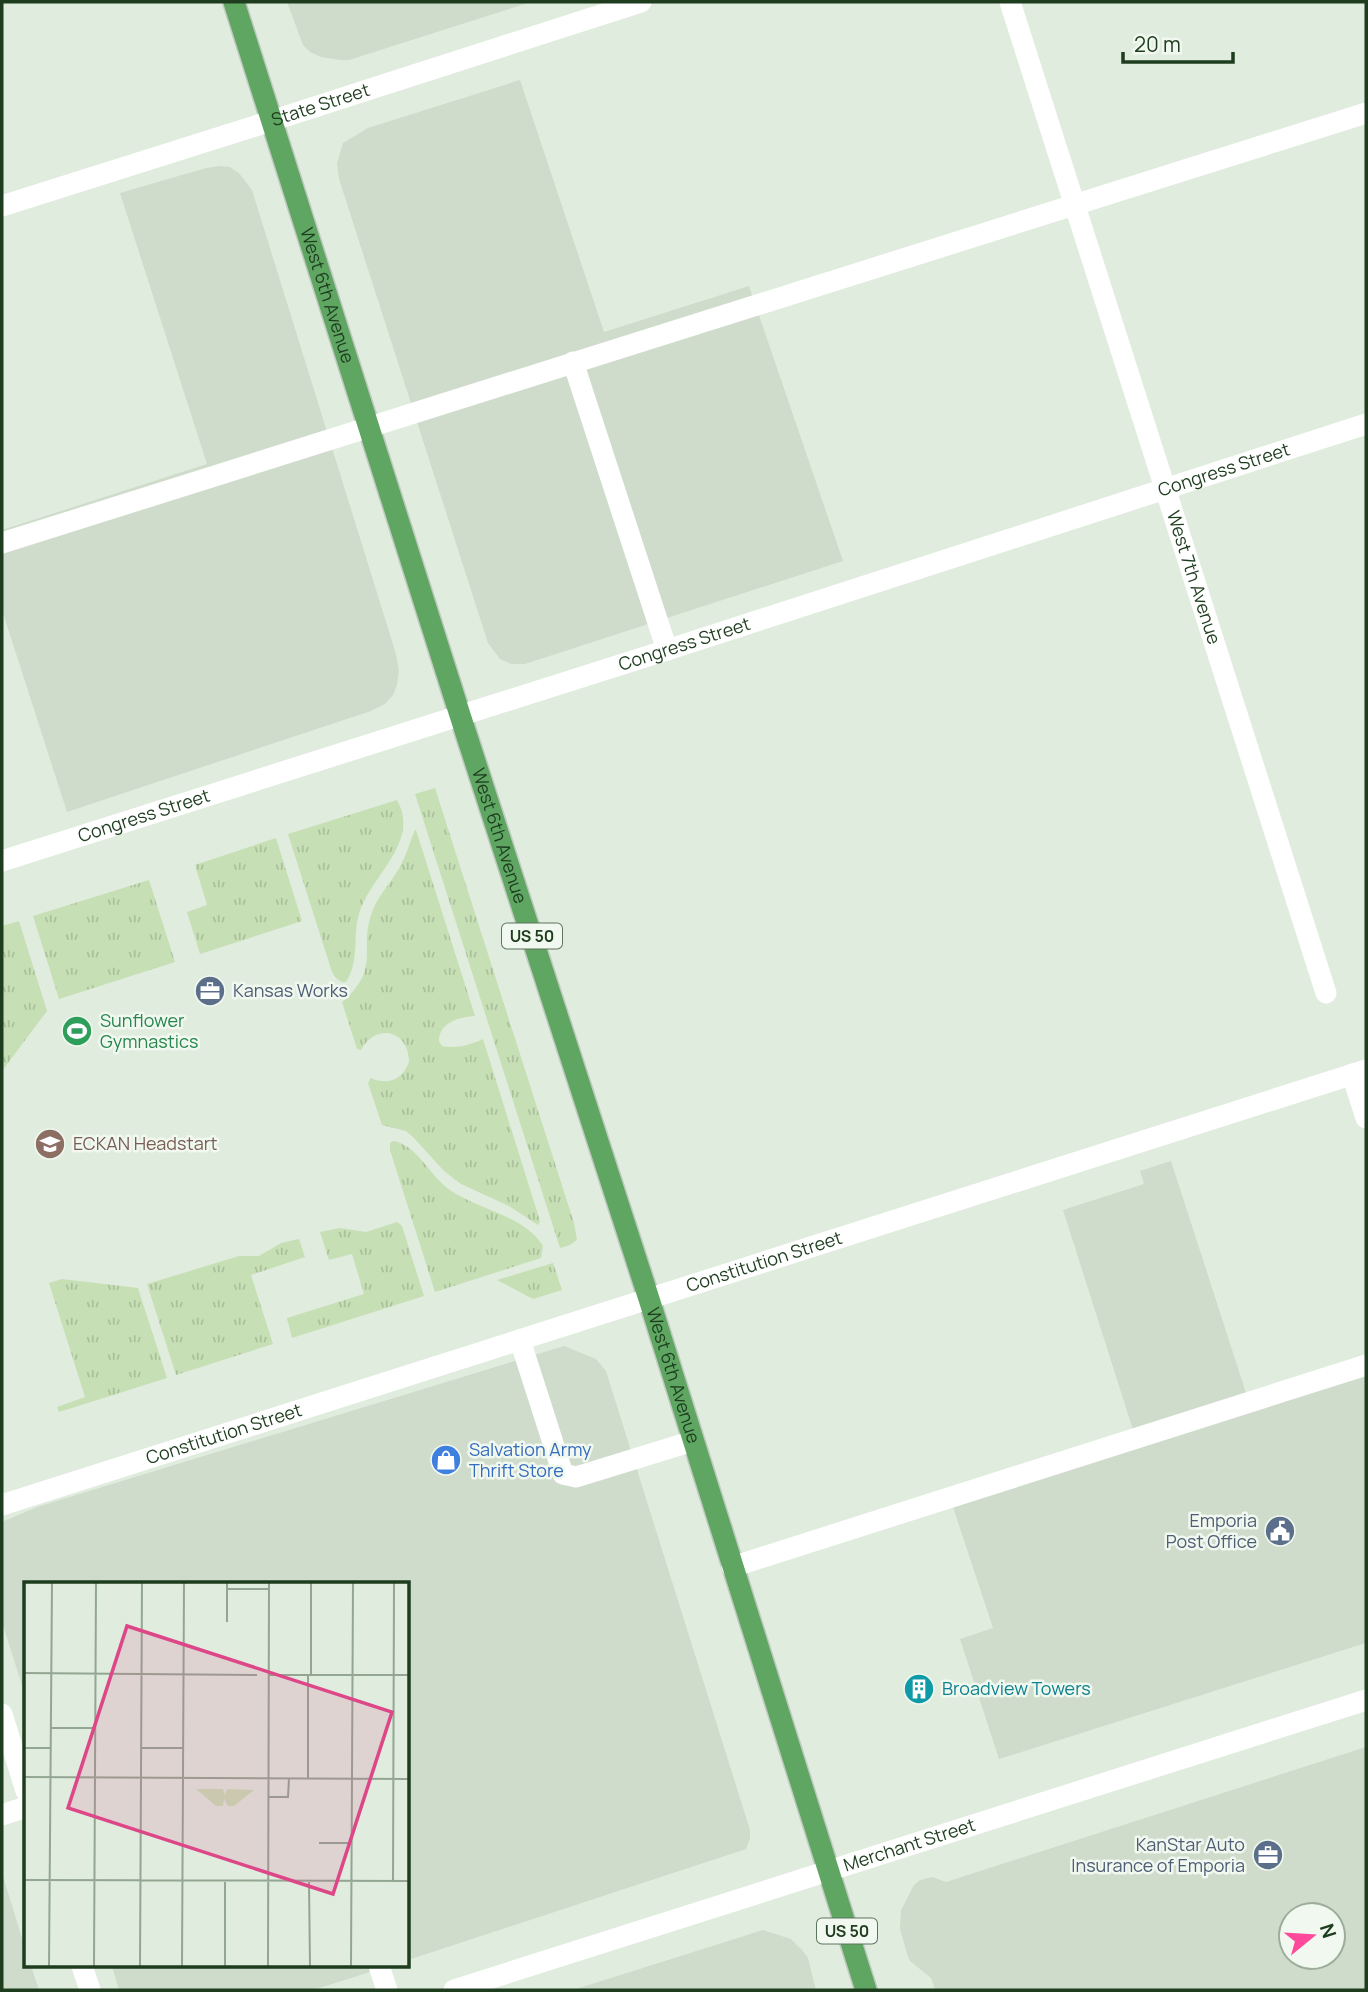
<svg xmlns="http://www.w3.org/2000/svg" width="1368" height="1992" font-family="Manrope,sans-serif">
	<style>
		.built { fill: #cfdccc; fill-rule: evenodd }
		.grass { fill: url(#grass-tufts) }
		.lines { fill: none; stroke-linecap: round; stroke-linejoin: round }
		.primary-casing { stroke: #c0c9c0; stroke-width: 24 }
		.service { stroke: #fff; stroke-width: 21 }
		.minor { stroke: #fff; stroke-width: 21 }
		.tertiary { stroke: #fff; stroke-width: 21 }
		.primary { stroke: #5ea662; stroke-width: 21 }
		.labels { text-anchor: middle; stroke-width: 5; stroke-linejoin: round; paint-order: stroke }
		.shield { fill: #f1f8ef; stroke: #5d755d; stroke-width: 2 }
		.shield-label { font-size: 16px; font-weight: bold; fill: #1e3d1f }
		.street-label { font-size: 18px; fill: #1e3d1f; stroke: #f1f8ef }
		.service-label { font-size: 18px; fill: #4e5e75; stroke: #f1f8ef; text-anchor: end }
		.leisure-label { font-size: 18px; fill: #27864d; stroke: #f1f8ef; text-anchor: start }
		.education-label { font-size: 18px; fill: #785e54; stroke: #f1f8ef; text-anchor: start }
		.shop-label { font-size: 18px; fill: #366cbe; stroke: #f1f8ef; text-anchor: start }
		.culture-label { font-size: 18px; fill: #0d838f; stroke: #f1f8ef; text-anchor: start }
		.inset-road { fill: none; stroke: #92a692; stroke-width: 2 }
		.view { fill: #dd4788; fill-opacity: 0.15; stroke: #dd4788; stroke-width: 3.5 }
		.inset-edge { fill: none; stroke: #1e3d1f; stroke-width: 3.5 }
	</style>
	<defs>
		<pattern id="grass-tufts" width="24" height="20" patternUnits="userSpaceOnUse" patternTransform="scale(1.75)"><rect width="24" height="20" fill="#c7dfb5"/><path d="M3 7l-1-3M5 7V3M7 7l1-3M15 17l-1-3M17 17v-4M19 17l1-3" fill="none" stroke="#aac09b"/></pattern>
	</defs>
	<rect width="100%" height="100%" fill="#e0ecde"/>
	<path class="built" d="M287 2H531L349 60H340L321 57 310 52 303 45Z
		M520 80 604 332 749 286 843 561 525 664H511L500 659 488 643 339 179 337 163 343 143 368 128Z
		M220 166 230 167 239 173 252 190 396 654 399 671 397 685 393 695 385 704 371 711 67 812 2 610V530L207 464 120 193 206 168Z
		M1171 1161 1247 1396 1366 1358V1643L999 1759 960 1639 993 1628 948 1492 1134 1433 1063 1210 1144 1184 1140 1171Z
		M564 1346 596 1359 606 1371 750 1830V1838L746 1849 408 1960V1584H26V1698L2 1622V1522L37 1507Z
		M1366 1747V1990H935L931 1978 910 1961 908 1957 900 1929 901 1910 914 1885 920 1880 932 1877 946 1882ZM1291 1915H1333V1957H1291Z
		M2 1873 26 1951V1966H31L39 1990H2Z
		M763 1930 791 1939 802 1950 808 1958 816 1990H573Z
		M112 1966H389L313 1990H119Z"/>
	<path class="grass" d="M435 788 574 1223 577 1240 570 1245 560 1248 415 794Z
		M397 800C420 840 374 874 361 908 351 932 361 959 346 982 340 983 335 978 332 972L288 834Z
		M415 830H416L475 1016C460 1017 439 1022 439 1041L442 1046C456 1049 470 1045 483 1039L540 1221 538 1225 509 1206 461 1184 444 1171 413 1137 406 1131 382 1125 368 1083 371 1078C388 1086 403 1079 409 1062 409 1030 376 1022 361 1050L357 1049 342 1002C382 967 358 951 372 912 378 896 389 885 398 870 406 857 409 844 415 830Z
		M276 838 302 921 200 954 187 912 207 905 195 865Z
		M149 880 175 962 59 999 33 916Z
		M19 921 47 1011 2 1071V926Z
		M393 1141C418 1145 430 1177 450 1190 478 1210 524 1215 543 1246L541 1258 435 1292 390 1150V1143Z
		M397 1222 402 1226 424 1296 292 1338 287 1318 364 1294 352 1254 329 1260 320 1232 340 1228 366 1232Z
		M299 1239 305 1257 251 1275 273 1344 176 1375 147 1284 239 1256H259L281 1243Z
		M553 1263 562 1290 533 1299 497 1280Z
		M62 1279 138 1288 167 1378 59 1412 57 1407 85 1397 49 1283Z"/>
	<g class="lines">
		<g class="primary-casing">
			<g id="primary">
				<path id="s6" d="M234 2 460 715 649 1299 866 1990"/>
			</g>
		</g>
		<path class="service" d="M573 362 667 650
			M2 543 1366 113
			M520 1340 563 1474 576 1477 693 1441
			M732 1567 1366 1365
			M2 1815 26 1807
			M379 1966 387 1990"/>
		<g class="minor">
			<path id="s1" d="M1010 2 1326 993"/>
			<path id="s2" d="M271 121 641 2"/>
			<path id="s3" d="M2 861 667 650 1366 424"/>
			<path d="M1352 1074 1366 1118"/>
			<path id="s4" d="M2 1505 1366 1070"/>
			<path d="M2 1714 26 1791"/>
			<path d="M82 1966 90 1990"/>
		</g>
		<g class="tertiary">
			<path d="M2 206 271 121"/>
			<path id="s5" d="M454 1990 1366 1700"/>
		</g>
		<use href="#primary" class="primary"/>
	</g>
	<defs>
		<g id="office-disc" transform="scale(1.575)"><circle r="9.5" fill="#5c6f8a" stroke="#f1f8ef"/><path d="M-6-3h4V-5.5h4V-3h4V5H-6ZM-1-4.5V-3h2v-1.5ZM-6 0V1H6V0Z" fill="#fff"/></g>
		<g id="stadium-disc" transform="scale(1.575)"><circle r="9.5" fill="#2e9e5b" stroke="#f1f8ef"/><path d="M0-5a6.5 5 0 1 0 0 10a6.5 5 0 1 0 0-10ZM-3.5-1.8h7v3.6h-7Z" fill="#fff"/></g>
		<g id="school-disc" transform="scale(1.575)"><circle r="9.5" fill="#8d6e63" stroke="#f1f8ef"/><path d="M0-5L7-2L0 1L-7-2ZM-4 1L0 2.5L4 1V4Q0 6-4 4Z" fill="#fff"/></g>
		<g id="shop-disc" transform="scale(1.575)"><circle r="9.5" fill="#3f7fe0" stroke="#f1f8ef"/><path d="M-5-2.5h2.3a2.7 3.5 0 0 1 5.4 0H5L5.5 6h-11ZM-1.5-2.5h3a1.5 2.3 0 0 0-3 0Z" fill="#fff"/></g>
		<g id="civic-disc" transform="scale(1.575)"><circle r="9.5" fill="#5c6f8a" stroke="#f1f8ef"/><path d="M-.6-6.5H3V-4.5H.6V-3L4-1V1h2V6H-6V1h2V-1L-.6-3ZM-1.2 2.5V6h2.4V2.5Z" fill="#fff"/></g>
		<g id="building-disc" transform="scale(1.575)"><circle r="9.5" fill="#0f9aa8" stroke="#f1f8ef"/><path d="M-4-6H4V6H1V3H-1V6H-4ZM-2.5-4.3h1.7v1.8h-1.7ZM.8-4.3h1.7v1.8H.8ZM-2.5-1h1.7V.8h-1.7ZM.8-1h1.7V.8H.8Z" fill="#fff"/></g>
	</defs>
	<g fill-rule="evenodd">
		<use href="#office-disc" x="210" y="991"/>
		<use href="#stadium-disc" x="77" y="1031"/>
		<use href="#school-disc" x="50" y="1144"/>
		<use href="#shop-disc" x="446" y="1460"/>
		<use href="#civic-disc" x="1280" y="1531"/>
		<use href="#building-disc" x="919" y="1689"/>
		<use href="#office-disc" x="1268" y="1855"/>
	</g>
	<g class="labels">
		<g class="shield">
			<rect x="502" y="923.5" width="60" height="25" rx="5"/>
			<rect x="817" y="1918.5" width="60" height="25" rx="5"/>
		</g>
		<g class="shield-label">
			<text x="532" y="942">US 50</text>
			<text x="847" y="1937">US 50</text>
		</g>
		<g class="street-label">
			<text dy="6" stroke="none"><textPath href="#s2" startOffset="52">State Street</textPath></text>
			<text dy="6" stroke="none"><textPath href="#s6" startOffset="308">West 6th Avenue</textPath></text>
			<text dy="6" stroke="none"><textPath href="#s3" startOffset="1283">Congress Street</textPath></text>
			<text dy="6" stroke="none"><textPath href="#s1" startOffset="604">West 7th Avenue</textPath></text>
			<text dy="6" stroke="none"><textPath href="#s3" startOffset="716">Congress Street</textPath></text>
			<text dy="6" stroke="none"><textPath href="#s3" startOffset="149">Congress Street</textPath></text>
			<text dy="6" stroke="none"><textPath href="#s6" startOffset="875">West 6th Avenue</textPath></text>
			<text dy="6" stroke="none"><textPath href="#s4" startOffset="800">Constitution Street</textPath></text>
			<text dy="6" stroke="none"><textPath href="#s6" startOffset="1442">West 6th Avenue</textPath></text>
			<text dy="6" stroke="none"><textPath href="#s4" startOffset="233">Constitution Street</textPath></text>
			<text dy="6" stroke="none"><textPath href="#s5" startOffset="478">Merchant Street</textPath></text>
		</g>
		<g class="service-label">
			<text x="233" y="997" text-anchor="start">Kansas Works</text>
			<text x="1257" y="1527">Emporia<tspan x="1257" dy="21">Post Office</tspan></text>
			<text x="1245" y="1851">KanStar Auto<tspan x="1245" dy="21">Insurance of Emporia</tspan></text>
		</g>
		<g class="leisure-label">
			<text x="100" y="1027">Sunflower<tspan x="100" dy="21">Gymnastics</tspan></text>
		</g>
		<g class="education-label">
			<text x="73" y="1150">ECKAN Headstart</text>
		</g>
		<g class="shop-label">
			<text x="469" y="1456">Salvation Army<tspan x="469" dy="21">Thrift Store</tspan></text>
		</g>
		<g class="culture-label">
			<text x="942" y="1695">Broadview Towers</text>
		</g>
	</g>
	<g transform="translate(24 1582)">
		<rect width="385" height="385" fill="#e0ecde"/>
		<path d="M172 207H199L201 213 203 207 230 208 210 224H204L200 217 199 224H192Z" fill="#c7dfb5"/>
		<path class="inset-road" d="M203 1V40M203 7H245M0 91 233 93M245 93H385M287 93V1M27 146H72M0 166H27M117 166H159M0 195 385 197M284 196V93M244 215H264L265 196M295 261H328M0 298 385 299M369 299 370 1M285 300 286 384M25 384 28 1M70 384 72 1M116 384 118 1M158 384 160 1M201 384V300M244 384 245 1M327 384 329 1"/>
		<path class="view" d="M103 44 368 130 309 312 44 226Z"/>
		<rect width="385" height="385" class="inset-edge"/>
	</g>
	<rect width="1368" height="1992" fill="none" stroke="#1e3d1f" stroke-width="7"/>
	<g transform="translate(1312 1936) rotate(72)"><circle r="33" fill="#f1f8ef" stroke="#9dad9c" stroke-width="2"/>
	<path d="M0-5L12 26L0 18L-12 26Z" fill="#ff499b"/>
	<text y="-10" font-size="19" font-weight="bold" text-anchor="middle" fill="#1e3d1f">N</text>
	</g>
	<path d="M1123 52v10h110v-10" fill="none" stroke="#1e3d1f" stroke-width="3.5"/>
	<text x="1134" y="52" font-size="21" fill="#1e3d1f" stroke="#f1f8ef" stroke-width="5" paint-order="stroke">20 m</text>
</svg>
